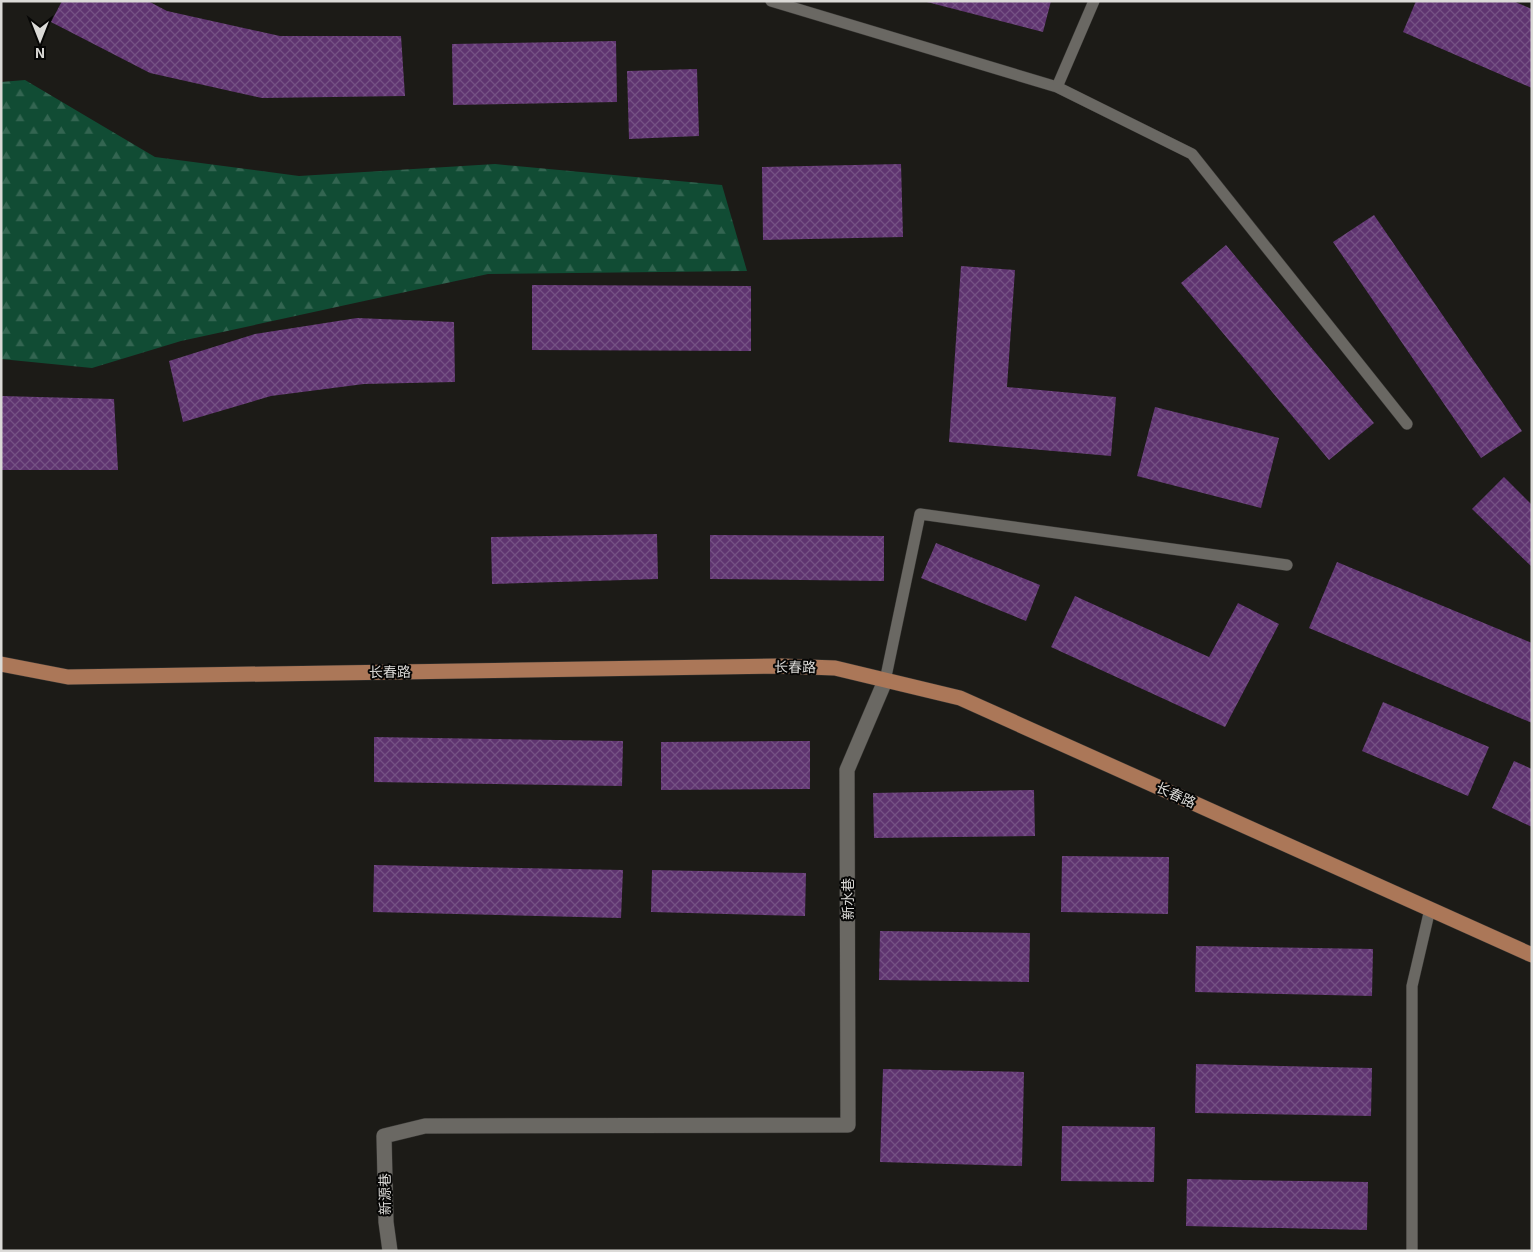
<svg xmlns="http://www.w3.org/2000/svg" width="1533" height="1252" font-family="Georgia,'Noto Sans SC',serif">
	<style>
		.forest { fill: url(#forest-firs) }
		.building { fill: url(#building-cross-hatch) }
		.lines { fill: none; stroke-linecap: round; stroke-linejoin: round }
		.lane-casing { stroke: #363532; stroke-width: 12 }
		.street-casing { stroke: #363532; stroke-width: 16 }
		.primary-casing { stroke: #363532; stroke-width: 16 }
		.lane { stroke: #6a6863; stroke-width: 11 }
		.street { stroke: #6a6863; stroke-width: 15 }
		.primary { stroke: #ab7758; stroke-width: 15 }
		.labels { text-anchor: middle; stroke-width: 4; stroke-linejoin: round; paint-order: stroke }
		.street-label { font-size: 14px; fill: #dbdad7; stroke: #060605 }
	</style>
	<defs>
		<pattern id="forest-firs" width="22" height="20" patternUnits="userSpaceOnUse" patternTransform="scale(1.25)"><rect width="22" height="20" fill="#114c34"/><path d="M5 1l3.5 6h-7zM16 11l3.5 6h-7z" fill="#336551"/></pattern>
		<pattern id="building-cross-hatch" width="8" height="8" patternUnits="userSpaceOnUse" patternTransform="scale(1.25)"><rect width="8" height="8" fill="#5f3470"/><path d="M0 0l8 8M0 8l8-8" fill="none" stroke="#755184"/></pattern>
	</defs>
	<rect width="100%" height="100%" fill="#1c1b17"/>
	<path class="forest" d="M25 80 155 157 299 176 495 164 722 185 747 271 488 274 181 341 92 368 1 359V82Z"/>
	<path class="building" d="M62 1H148L167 11 280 36H401L405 96 262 98 150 73 51 22Z
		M923 1H1051L1043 32Z
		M1416 1H1513L1532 9V88L1403 32Z
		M616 41 617 102 453 105 452 44Z
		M697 69 699 136 629 139 627 71Z
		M901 164 903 237 763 240 762 167Z
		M1374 215 1522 431 1481 458 1333 242Z
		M1226 245 1374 423 1329 460 1181 283Z
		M961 266 1015 270 1007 387 1116 397 1111 456 949 442Z
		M532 285 751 286V351L532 350Z
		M357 318 454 322 455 382 364 384 271 396 183 422 169 361 255 334Z
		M1 396 114 399 118 470H1Z
		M1155 407 1279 438 1261 508 1137 476Z
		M1504 477 1532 505V567L1472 509Z
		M657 534 658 579 492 584 491 537Z
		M710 535 884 536V581L710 579Z
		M936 543 1040 585 1026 621 921 578Z
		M1337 562 1532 643V723L1309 628Z
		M1075 596 1209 657 1238 603 1279 624 1225 727 1051 647Z
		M1383 702 1489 747 1468 796 1362 751Z
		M374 737 623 741 622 786 374 782Z
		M810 741V789L661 790V742Z
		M1514 761 1532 769V827L1492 808Z
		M1034 790 1035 836 874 838 873 793Z
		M1062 856 1169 857 1168 914 1061 912Z
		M374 865 623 870 621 918 373 912Z
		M652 870 806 873 805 916 651 912Z
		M880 931 1030 933 1029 982 879 980Z
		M1196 946 1373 949 1372 996 1195 992Z
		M1196 1064 1372 1068 1371 1116 1195 1113Z
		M883 1069 1024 1072 1022 1166 880 1162Z
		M1062 1126 1155 1127 1154 1182 1061 1181Z
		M1187 1179 1368 1182 1367 1230 1186 1226Z"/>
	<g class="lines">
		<g class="lane-casing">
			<path id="lane" d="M771 1 1057 87 1192 154 1407 424
				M1057 87 1094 1
				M885 681 920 514 1287 565
				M1412 1251V986L1430 909"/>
		</g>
		<g class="street-casing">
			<path id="street" d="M390 1251 386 1222 384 1136 425 1126 848 1125 847 770 885 681"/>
		</g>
		<g class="primary-casing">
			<path id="primary" d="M1 664 68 677 781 666 835 668 960 698 1532 955"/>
		</g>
		<use href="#lane" class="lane"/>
		<use href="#street" class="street"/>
		<use href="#primary" class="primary"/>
	</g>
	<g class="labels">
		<g class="street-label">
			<text transform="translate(795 667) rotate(1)" y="5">长春路</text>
			<text transform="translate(390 672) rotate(-1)" y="5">长春路</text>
			<text transform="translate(1176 795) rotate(24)" y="5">长春路</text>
			<text transform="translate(848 899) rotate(-90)" y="5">新水巷</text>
			<text transform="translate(385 1194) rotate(-91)" y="5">新源巷</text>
		</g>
	</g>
	<rect width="1533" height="1252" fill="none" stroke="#dbdad7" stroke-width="5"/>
	<g transform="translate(40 40) rotate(180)" stroke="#060605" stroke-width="4" paint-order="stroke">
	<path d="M0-4L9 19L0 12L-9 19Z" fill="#dbdad7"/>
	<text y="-8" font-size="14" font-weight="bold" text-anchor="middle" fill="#dbdad7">N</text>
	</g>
</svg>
